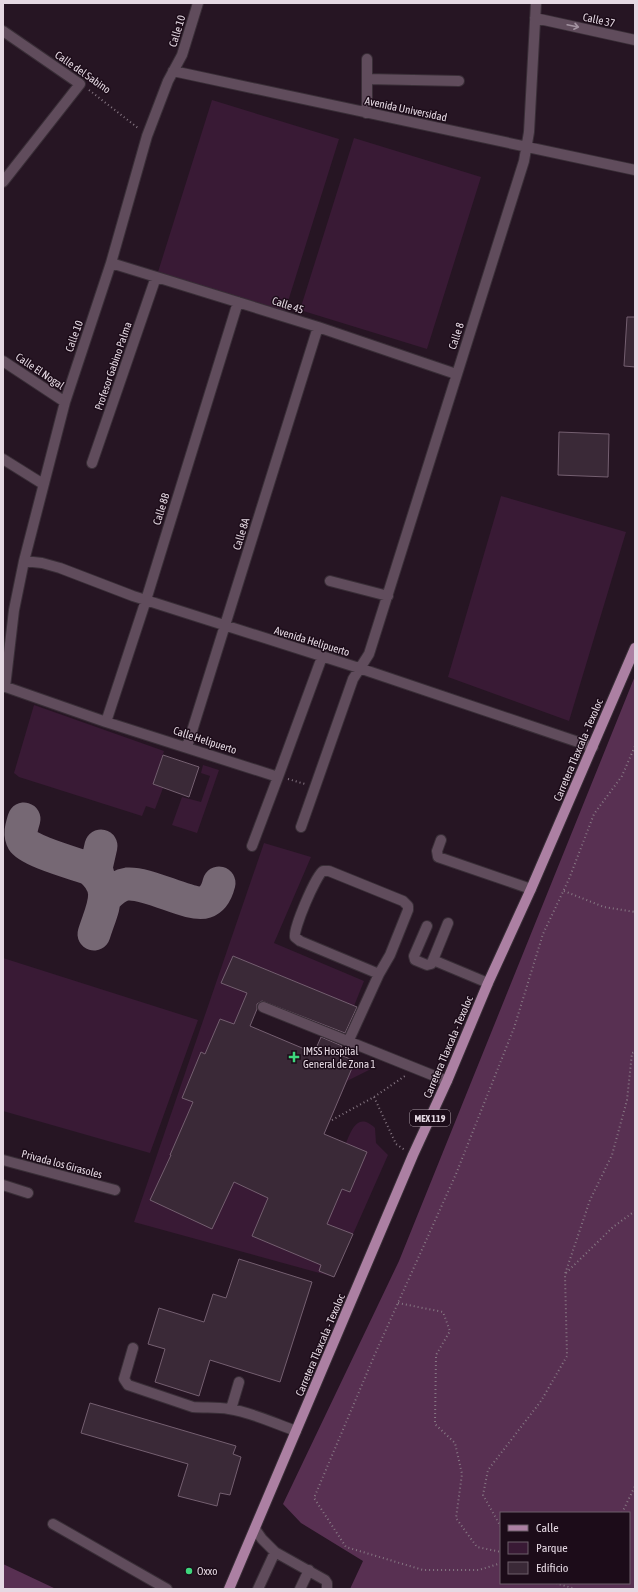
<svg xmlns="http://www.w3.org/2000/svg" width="638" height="1592" font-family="'Asap Condensed',sans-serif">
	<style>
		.green { fill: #391a35 }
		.forest { fill: #583052; fill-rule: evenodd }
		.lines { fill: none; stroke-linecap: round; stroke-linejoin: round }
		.taxiway { stroke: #766874; stroke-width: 33 }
		.building { fill: #3a2937; stroke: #745f70 }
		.minor-casing { stroke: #392e37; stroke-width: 12 }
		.major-casing { stroke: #392e37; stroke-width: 12 }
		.path { stroke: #867783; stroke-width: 2; stroke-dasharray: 1 3; stroke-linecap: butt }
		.minor { stroke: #604c5c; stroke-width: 10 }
		.major { stroke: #ac80a3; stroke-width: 10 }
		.oneway { stroke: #a292a0 }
		.poi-dot { fill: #3ed77d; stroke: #1c0c19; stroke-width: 1.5 }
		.labels { text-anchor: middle; stroke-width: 3; stroke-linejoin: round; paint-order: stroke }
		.shield { fill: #1c0c19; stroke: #a99ca6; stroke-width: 1 }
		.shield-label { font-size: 10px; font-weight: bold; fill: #e5d9e3 }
		.street-label { font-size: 11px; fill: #e5d9e3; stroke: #1c0c19 }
		.poi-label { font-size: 11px; fill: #e5d9e3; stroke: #1c0c19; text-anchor: start }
	</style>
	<rect width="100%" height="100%" fill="#261523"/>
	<path class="green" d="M212 100 339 139 285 311 158 272Z
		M354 138 481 177 427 349 300 310Z
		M501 496 626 532 569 721 448 677Z
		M34 705 164 751 153 784 163 788 155 809 146 806 142 816 19 777 14 773Z
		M203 765 219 770 197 833 172 825 182 797 201 802 210 776 201 773Z
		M264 843 311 857 274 943 364 981 354 1006 260 967 247 993 250 1026 314 1053 317 1046 373 1068 347 1081 324 1134 346 1143C352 1129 358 1112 375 1128L376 1143 388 1155 334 1277 134 1222Z
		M3 958 198 1020 150 1153 3 1111Z"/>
	<path class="forest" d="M635 676V1589H350L363 1561 301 1523 283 1504 399 1261ZM501 1513H629V1583H501Z
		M3 1564 56 1589H3Z"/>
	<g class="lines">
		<path class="taxiway" d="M24 819C22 826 19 834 23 841 29 851 77 864 90 869 115 889 102 908 94 934
			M98 875 96 868 101 846
			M106 897C112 891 119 885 127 884 148 882 191 907 205 902 214 899 217 891 219 883"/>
	</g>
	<path class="building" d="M627 317H635V367L624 366Z
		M559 432 609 434 608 477 558 475Z
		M163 755 199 767 189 797 153 784Z
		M233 956 357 1007 345 1033 262 1001 257 1004V1009L250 1026 314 1053 321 1037 342 1046 338 1054 355 1061 324 1134 367 1152 350 1192 342 1189 327 1224 353 1234 334 1277 319 1271 321 1265 252 1236 268 1198 234 1182 212 1229 150 1200 171 1155H170L193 1102 182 1098 201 1052 205 1054 220 1019 234 1024 247 993 221 983Z
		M239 1259 312 1282 280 1382 210 1360 199 1396 155 1382 165 1349 148 1344 159 1308 204 1322 213 1294 226 1298Z
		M90 1403 236 1446 233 1454 241 1457 230 1495 220 1493 217 1506 178 1496 188 1464 81 1433Z"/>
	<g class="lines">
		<g class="minor-casing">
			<path id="minor" d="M535 18 635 40
				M3 31 80 84 3 182
				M173 71 635 170
				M367 79 459 81
				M366 113 367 103V59
				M111 263 318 327 456 374
				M3 361 65 402
				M3 459 43 484
				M92 463 156 277
				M24 561 42 563 60 568 133 596 359 668 593 747
				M330 581 388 596
				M3 686 106 722 278 777 322 657
				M5 687 14 610 24 561 65 402 111 263 147 136 168 81 182 55 198 3
				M106 722 146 600 238 302
				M187 747 318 327
				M301 827 353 679 369 654 524 161 529 132 536 3
				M441 840 437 851 438 857 531 889
				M252 846 278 777
				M427 926 414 956 415 960 427 965 431 964 433 960 448 923
				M433 960 488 983
				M263 1007 447 1081
				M348 1042 379 974 390 955 408 910V906L403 901 329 871H323C316 875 293 929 295 937L300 941 379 974
				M3 1160 115 1190
				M3 1185 28 1193
				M133 1348 124 1379 128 1385 131 1386 193 1407C205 1408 217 1407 229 1409 251 1412 276 1424 296 1431
				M231 1409 239 1382
				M53 1524 167 1589
				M255 1529 262 1539 275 1552 325 1580 327 1583V1589
				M258 1589 275 1552
				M300 1589 309 1570"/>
		</g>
		<g class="major-casing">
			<path id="major" d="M229 1589 413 1155 447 1081 488 983 531 889 635 648"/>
		</g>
		<path class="path" d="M89 90 138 128
			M288 779 305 784
			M564 891 604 907 635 912
			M374 1097 396 1144 405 1150
			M332 1120 374 1097 405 1076
			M566 1273 613 1227 635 1211
			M398 1303 443 1312 450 1331 436 1355 435 1424 455 1443 462 1474 456 1518 477 1547 501 1552
			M622 1513 635 1486
			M501 1527 483 1495 488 1470 541 1401 567 1356 565 1274 590 1200 612 1155 627 1100 632 1053 635 1052
			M501 1563 479 1570H423L346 1547 314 1498 375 1354 456 1174 514 1028 543 934 569 879 594 814 622 776 635 746
			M556 1583 575 1589"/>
		<use href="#minor" class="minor"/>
		<use href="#major" class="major"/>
	</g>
	<defs><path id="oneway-shaft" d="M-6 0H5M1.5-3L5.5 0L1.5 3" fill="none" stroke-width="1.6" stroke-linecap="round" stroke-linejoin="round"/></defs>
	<use class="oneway" href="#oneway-shaft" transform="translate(573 26) rotate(12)"/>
	<g class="poi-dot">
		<path d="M292 1051h4v4h4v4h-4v4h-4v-4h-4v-4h4z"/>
		<circle cx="189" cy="1571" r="4"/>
	</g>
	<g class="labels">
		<rect class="shield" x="410" y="1110" width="40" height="16" rx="3"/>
		<g class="shield-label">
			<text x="430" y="1122">MEX 119</text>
		</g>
		<g class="street-label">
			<text transform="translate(599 20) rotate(12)" y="4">Calle 37</text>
			<text transform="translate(177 31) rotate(-73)" y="4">Calle 10</text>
			<text transform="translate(83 72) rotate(35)" y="4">Calle del Sabino</text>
			<text transform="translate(406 109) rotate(12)" y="4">Avenida Universidad</text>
			<text transform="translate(288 305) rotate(18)" y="4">Calle 45</text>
			<text transform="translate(74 336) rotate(-70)" y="4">Calle 10</text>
			<text transform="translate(456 336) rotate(-72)" y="4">Calle 8</text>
			<text transform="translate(113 366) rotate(-71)" y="4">Profesor Gabino Palma</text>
			<text transform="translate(40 371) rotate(34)" y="4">Calle El Nogal</text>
			<text transform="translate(161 509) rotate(-73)" y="4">Calle 8B</text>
			<text transform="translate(241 534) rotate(-73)" y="4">Calle 8A</text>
			<text transform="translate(312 641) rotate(17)" y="4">Avenida Helipuerto</text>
			<text transform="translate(205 740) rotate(18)" y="4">Calle Helipuerto</text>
			<text transform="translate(578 750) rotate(-67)" y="4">Carretera Tlaxcala - Texoloc</text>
			<text transform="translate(448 1047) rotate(-67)" y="4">Carretera Tlaxcala - Texoloc</text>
			<text transform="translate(62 1164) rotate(15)" y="4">Privada los Girasoles</text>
			<text transform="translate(320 1345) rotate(-67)" y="4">Carretera Tlaxcala - Texoloc</text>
		</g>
		<g class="poi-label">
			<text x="303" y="1055">IMSS Hospital<tspan x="303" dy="13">General de Zona 1</tspan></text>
			<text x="197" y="1575">Oxxo</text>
		</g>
	</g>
	<rect width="638" height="1592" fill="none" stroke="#e5d9e3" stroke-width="8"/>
	<rect x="500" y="1512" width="130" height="72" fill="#1c0c19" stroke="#6c5e6a"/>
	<rect x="508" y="1525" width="20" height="6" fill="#ac80a3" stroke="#6c5e6a"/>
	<text x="536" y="1532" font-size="12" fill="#e5d9e3">Calle</text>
	<rect x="508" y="1542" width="20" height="12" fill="#391a35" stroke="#6c5e6a"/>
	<text x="536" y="1552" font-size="12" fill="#e5d9e3">Parque</text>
	<rect x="508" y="1562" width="20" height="12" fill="#3a2937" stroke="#6c5e6a"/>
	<text x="536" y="1572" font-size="12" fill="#e5d9e3">Edificio</text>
</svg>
